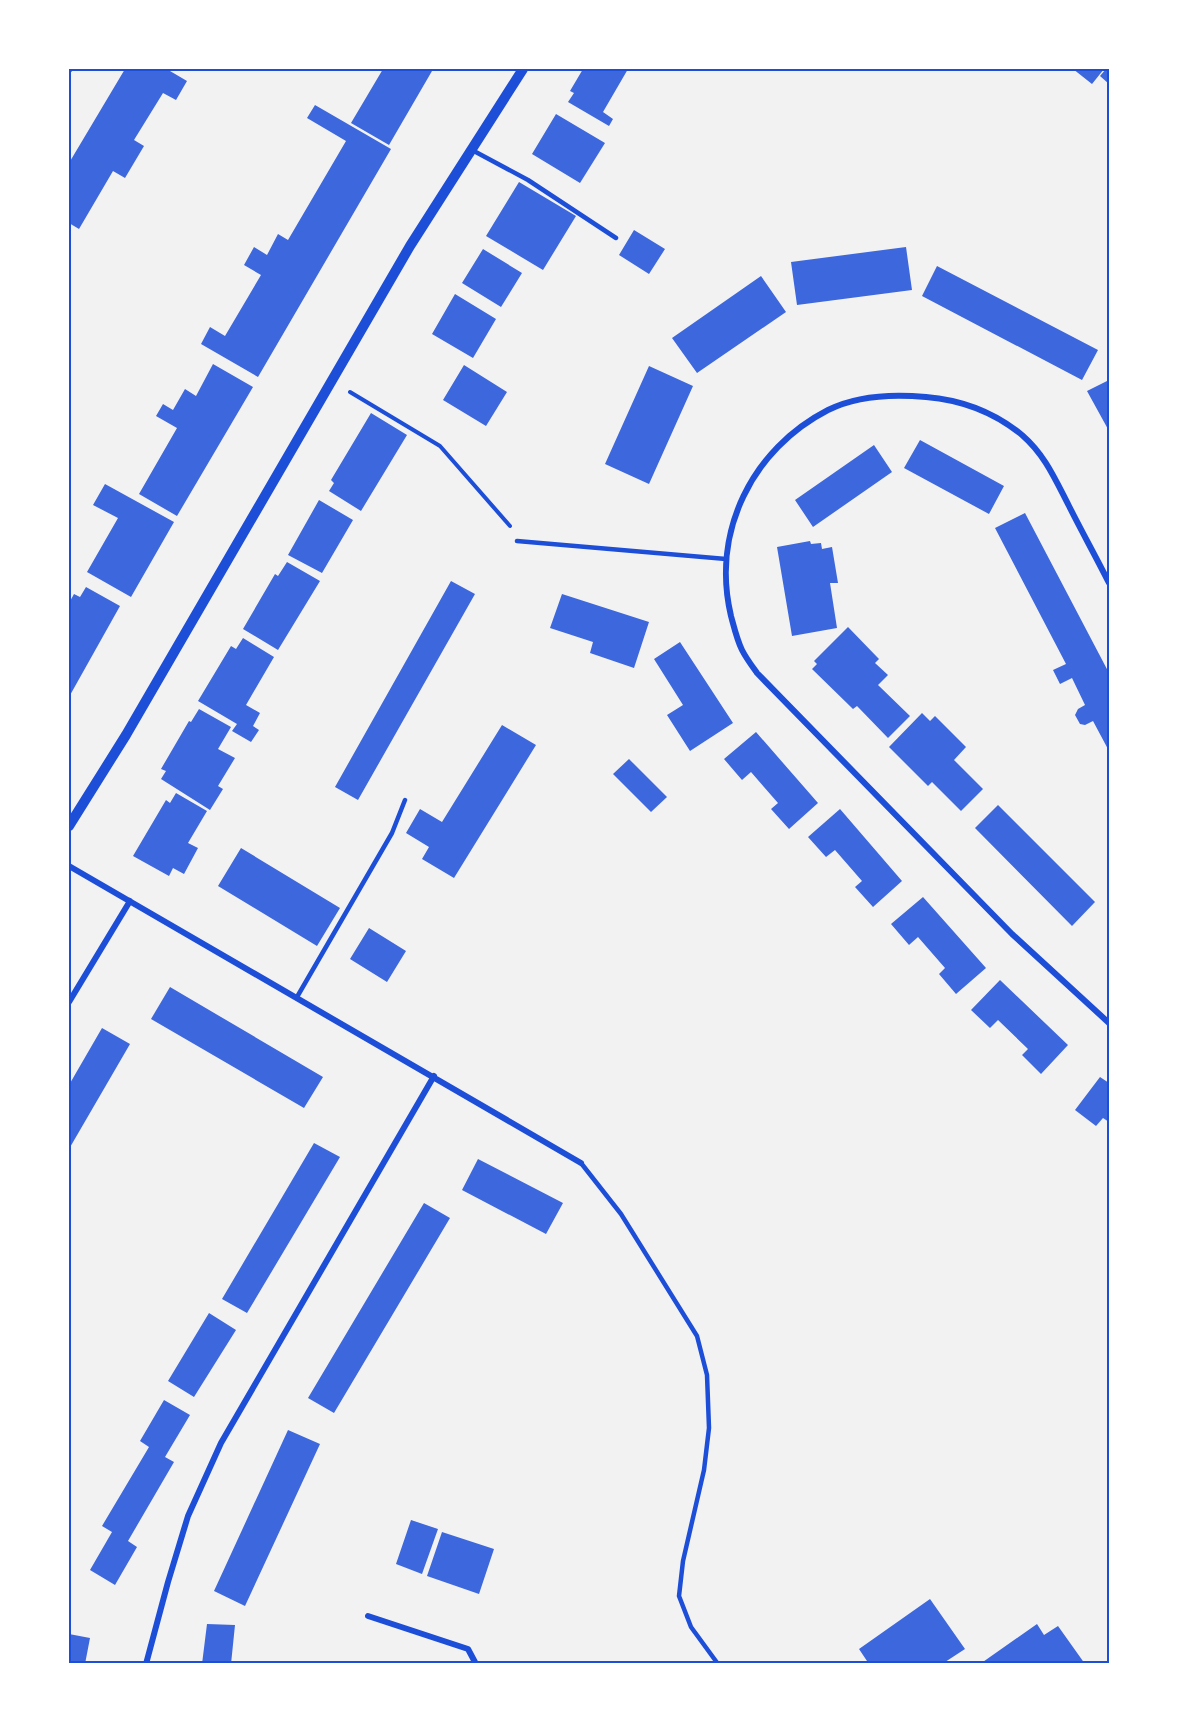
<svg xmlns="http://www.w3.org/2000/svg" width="1178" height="1733" font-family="Rubik,sans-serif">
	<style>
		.building { fill: #3d67dc }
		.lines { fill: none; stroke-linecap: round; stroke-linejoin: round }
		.path { stroke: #1d4ed8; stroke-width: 4 }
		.service { stroke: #1d4ed8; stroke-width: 4.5 }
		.minor { stroke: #1d4ed8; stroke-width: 6 }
		.tertiary { stroke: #1d4ed8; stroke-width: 10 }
		.neatline { fill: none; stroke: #1d4ed8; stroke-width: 2 }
	</style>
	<rect width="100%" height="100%" fill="#f2f2f2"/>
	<path class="building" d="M125 69H172L170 71 187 81 176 100 163 93 134 140 144 146 125 178 113 171 79 229 69 223V163Z
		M383 69H428L432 71 389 145 351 123Z
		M583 69H628L603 112 613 119 609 126 568 102 574 93 570 91Z
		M1073 69H1104L1092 84Z
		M1106 69H1109V84L1100 76Z
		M315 105 391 149 258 377 201 344 210 327 225 336 261 275 244 265 254 247 267 255 278 234 288 240 346 141 307 118Z
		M556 114 605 143 580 183 532 154Z
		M519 182 576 216 543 270 486 236Z
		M634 230 665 249 649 274 619 255Z
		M906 247 912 290 797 305 791 262Z
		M483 249 522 273 501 307 462 283Z
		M937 266 1098 350 1082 380 922 296Z
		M761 276 786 312 697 373 672 338Z
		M455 294 496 319 473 358 432 334Z
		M213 364 253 387 177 516 139 494 177 428 156 416 163 404 173 410 185 389 196 396Z
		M464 365 507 392 486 426 443 400Z
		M649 366 693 386 649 484 605 464Z
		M1109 380V431L1087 391Z
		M371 413 407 435 361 511 329 491 334 483 331 480Z
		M920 440 1004 486 989 514 904 468Z
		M874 445 892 472 813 527 795 500Z
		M105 484 174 522 131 597 87 572 118 518 93 505Z
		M319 500 353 520 322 573 288 555Z
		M1025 513 1109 673V751L1093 721 1085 725 1080 724 1075 715 1078 709 1085 705 1072 678 1060 684 1053 670 1066 664 995 528Z
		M810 541 811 544 821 543 822 549 832 547 838 583H830L837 628 792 636 777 547Z
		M287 562 320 581 278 650 243 629 275 574 278 576Z
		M451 581 475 594 358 800 335 787Z
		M86 587 120 606 69 697V603L74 594 80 597Z
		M562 594 649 622 634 668 590 653 593 642 550 628Z
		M848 627 879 659 875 663 888 675 878 685 910 716 888 738 857 706 853 709 812 669 817 664 814 661Z
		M243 638 274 657 246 705 260 713 253 726 259 730 251 742 232 731 237 724 198 701 231 646 236 649Z
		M680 642 733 723 690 751 667 715 683 705 654 659Z
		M199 709 231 727 218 749 235 758 218 786 223 789 210 810 161 779 166 771 161 769 189 721 191 722Z
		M922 713 930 721 935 716 966 747 954 760 983 789 961 811 932 782 928 786 889 747Z
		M502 725 536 745 454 878 422 859 429 847 406 833 420 809 442 822Z
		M756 732 818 803 789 829 771 809 778 803 751 772 742 780 724 759Z
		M629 759 667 797 651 812 613 774Z
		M176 793 207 811 188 843 198 848 184 874 173 868 169 876 133 856 166 800 170 803Z
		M998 805 1095 902 1072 926 975 828Z
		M840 809 902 881 873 907 855 887 862 881 835 850 826 857 808 837Z
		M241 848 340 908 317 946 218 886Z
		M923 897 986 968 956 994 939 974 945 968 918 937 909 945 891 924Z
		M369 928 406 951 387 982 350 959Z
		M1000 980 1068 1045 1041 1074 1022 1055 1028 1049 998 1020 990 1028 971 1010Z
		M170 987 323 1077 304 1108 151 1019Z
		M102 1028 130 1044 69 1149V1085Z
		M1100 1077 1109 1083V1122L1103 1118 1096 1126 1075 1110Z
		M314 1143 340 1157 247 1313 222 1299Z
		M478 1159 563 1203 546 1234 462 1190Z
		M424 1203 450 1218 334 1413 308 1398Z
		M209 1313 236 1330 194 1397 168 1381Z
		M164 1400 190 1415 165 1457 174 1462 128 1541 137 1547 115 1585 90 1570 112 1532 102 1526 149 1447 140 1441Z
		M288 1430 320 1444 245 1606 214 1591Z
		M411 1520 438 1529 422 1574 396 1564Z
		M442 1532 494 1549 479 1594 427 1576Z
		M930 1599 965 1649 942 1664H869L859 1649Z
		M207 1624 235 1625 231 1664H202Z
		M1037 1624 1044 1635 1058 1626 1085 1664H980Z
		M69 1634 90 1638 85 1664H69Z"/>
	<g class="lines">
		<path class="path" d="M350 392 440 446 510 526"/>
		<path class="service" d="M472 150 528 180 616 238
			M517 541 726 559
			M297 997 392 833 405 800
			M581 1163 621 1214 697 1336 707 1375 709 1428 704 1470 683 1561 679 1596 691 1627 718 1664"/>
		<path class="minor" d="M69 70 70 69
			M1109 583C1096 557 1082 532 1069 506 1055 479 1045 455 1022 435 994 412 962 400 926 397 894 394 858 395 828 410 752 449 711 532 731 616 734 627 737 640 742 650 746 658 752 666 757 673L1012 934 1109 1023
			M69 866 581 1163
			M69 1002 130 901
			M368 1616 468 1649 476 1664
			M146 1664 168 1582 188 1516 221 1443 434 1076"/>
		<path class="tertiary" d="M69 826 126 735 410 246 523 69"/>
	</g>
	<rect width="1178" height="1733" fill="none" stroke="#ffffff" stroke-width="141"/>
	<rect x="70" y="70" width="1038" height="1592" class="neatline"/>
</svg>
